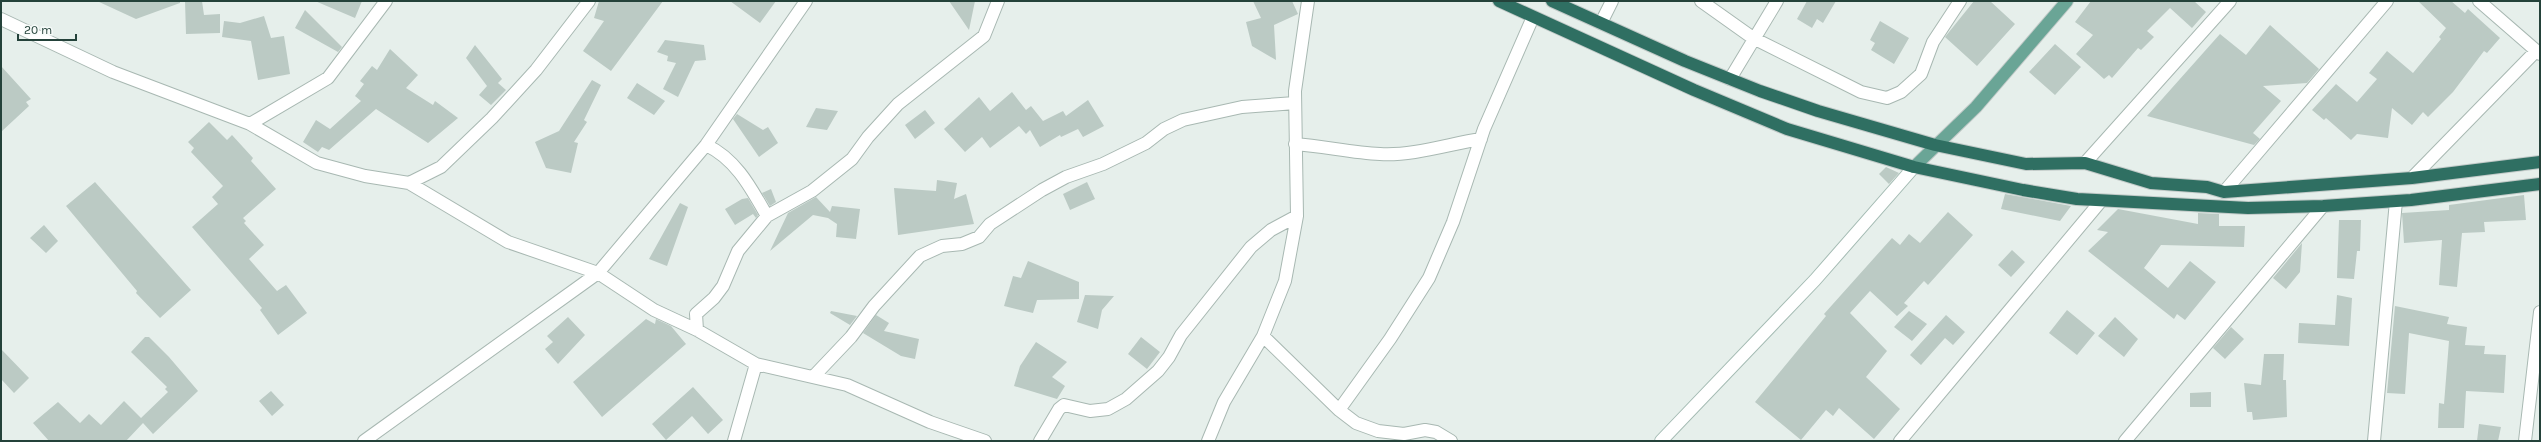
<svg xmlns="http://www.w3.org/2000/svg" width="2541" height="442" font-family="Karla,sans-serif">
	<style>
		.building { fill: #bbcac4 }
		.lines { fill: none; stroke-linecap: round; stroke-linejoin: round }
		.street-casing { stroke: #a8b8b2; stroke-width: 14 }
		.secondary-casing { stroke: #a4bbb3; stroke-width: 14 }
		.primary-casing { stroke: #c2cac8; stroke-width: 14 }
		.highway-casing { stroke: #c2cac8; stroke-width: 14 }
		.street { stroke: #fff; stroke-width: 12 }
		.secondary { stroke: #fff; stroke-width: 12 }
		.primary { stroke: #6aa596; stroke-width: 12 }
		.highway { stroke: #2f6f62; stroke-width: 12 }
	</style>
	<rect width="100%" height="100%" fill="#e6efeb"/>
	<path class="building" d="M97 1H180V3L136 19Z
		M185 1H202L204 15 220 14V33L186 34Z
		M315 1H362L355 18Z
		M599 1H663L611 71 583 51 604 21 594 18Z
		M730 1H776L760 23Z
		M949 1H975L969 30Z
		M1253 1H1292L1298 14 1274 25 1276 60 1252 46 1246 22 1261 18Z
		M1807 1H1836L1823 23 1817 19 1812 28 1797 19Z
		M1974 1H1990L2015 24 1977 66 1945 37Z
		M2091 1H2194L2206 12 2192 28 2170 8 2147 31 2154 37 2141 50 2138 48 2112 78 2109 75 2104 79 2076 54 2093 35 2075 22Z
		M2418 1H2451L2465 13 2468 9 2500 38 2487 53 2484 51 2453 92 2428 117 2423 112 2412 125 2392 108 2388 138 2357 134 2351 140 2326 118 2324 120 2312 110 2336 84 2357 102 2377 79 2369 73 2387 51 2413 73 2441 39 2439 37 2446 28Z
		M305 10 342 47 338 52 295 28Z
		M264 16 271 38 284 36 290 74 258 80 251 41 222 37 224 21 240 23Z
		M1880 21 1909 38 1894 64 1871 50 1875 43 1870 40Z
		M2270 25 2319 69 2307 83 2263 86 2281 101 2253 133 2260 139 2254 145 2147 116 2220 34 2246 55Z
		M665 40 704 45 706 60 695 61 678 97 663 89 676 63 667 61 668 56 657 52Z
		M2055 44 2081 67 2055 95 2029 72Z
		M475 45 502 79 498 83 506 90 491 105 479 95 487 86 466 58Z
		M390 49 418 75 406 88 433 105 435 101 458 118 428 143 376 109 329 150 322 147 318 152 303 142 316 120 330 129 361 101 355 96 364 84 360 81 372 66 377 70Z
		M1 66 31 99 26 102 29 106 1 132Z
		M592 80 601 85 584 120 587 122 574 142 578 143 571 173 546 168 535 142 559 131Z
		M637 83 665 101 654 115 627 98Z
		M1012 92 1026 110 1031 106 1043 121 1063 111 1066 116 1088 100 1104 126 1083 137 1078 129 1061 137 1060 135 1040 147 1030 130 1026 134 1019 126 990 148 982 137 965 152 944 129 979 97 990 111Z
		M816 108 838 111 827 130 806 127Z
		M925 110 935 123 915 139 905 125Z
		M737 114 763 130 768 127 778 143 759 157 733 119Z
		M209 122 227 140 232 135 253 158 251 161 276 189 243 218 246 221 244 223 264 245 249 259 277 291 286 285 307 313 278 335 260 310 262 308 192 227 218 204 212 197 223 186 191 152 194 148 188 142Z
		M1886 167 1899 173 1889 184 1879 174Z
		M937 180 957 183 954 199 966 194 974 224 898 235 894 188 936 191Z
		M95 182 191 290 160 318 136 293 137 291 66 206Z
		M1087 182 1095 199 1070 210 1063 194Z
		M771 189 776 202 770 206 762 193Z
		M2005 194 2022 197 2071 206 2060 221 2001 209Z
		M2524 195 2526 220 2484 222 2485 232 2462 233 2457 287 2439 285 2442 240 2404 243 2402 213 2449 210V205Z
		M816 197 830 212 832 206 860 209 856 239 836 237 837 224 828 218 813 215 770 251 788 213Z
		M748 198 758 215 756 218 753 214 735 225 725 209 742 199Z
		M680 203 688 207 667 266 649 259Z
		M2118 209 2198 224V213L2219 214V226H2245L2244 247 2161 245 2144 268 2168 288 2190 261 2216 282 2185 320 2177 314 2174 319 2088 251 2108 232 2097 230Z
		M1948 212 1973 235 1928 285 1924 281 1904 303 1908 306 1897 316 1870 291 1850 313 1887 351 1866 377 1900 409 1874 439 1839 408 1833 416 1826 410 1801 440 1755 402 1826 316 1824 314 1892 238 1900 245 1909 234 1920 243Z
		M2339 220H2361L2360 251H2357L2354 279 2337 278Z
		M44 225 58 241 46 253 30 238Z
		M2302 243 2300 272 2286 289 2273 278Z
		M2012 250 2025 262 2011 277 1998 265Z
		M1028 261 1079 282V299L1037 300 1033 313 1004 306 1013 276 1021 278Z
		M1085 295 1114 296 1102 310 1098 329 1077 322Z
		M2337 295 2352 298 2349 346 2298 343 2299 323 2335 325Z
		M2395 306 2449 317 2447 324 2467 327 2465 345 2485 346 2484 354 2506 355 2504 393 2466 391 2464 428H2438L2439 403 2444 404 2449 341 2409 333 2405 394 2387 393Z
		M2067 310 2095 333 2077 355 2049 333Z
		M831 311 857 316 850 325 830 313Z
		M1909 311 1927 324 1912 341 1894 327Z
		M876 315 889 323 884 331 919 339 915 359 901 356 863 333Z
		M1946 315 1965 332 1953 345 1945 338 1921 365 1910 355Z
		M568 317 585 335 558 364 545 349 553 342 547 336Z
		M2115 317 2138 339 2124 357 2098 336Z
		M646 319 655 324 656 319 671 326 686 344 602 417 573 382Z
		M2231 327 2244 339 2225 359 2213 348Z
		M145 337H149L169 357 198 391 153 434 143 423 126 441H49L33 423 58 402 80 423 89 414 101 425 124 401 141 418 168 392 165 389 167 387 131 352Z
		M1141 337 1160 352 1147 369 1128 354Z
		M1036 342 1067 362 1052 377 1065 386 1057 399 1014 386 1020 366Z
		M1 349 29 378 14 393 1 379Z
		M2264 354H2284L2283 380H2286L2287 417 2253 420 2252 412H2247L2244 383 2261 385Z
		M693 387 723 420 708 434 692 416 666 440 652 424Z
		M271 391 284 405 272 416 259 401Z
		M2211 392V407H2190V393Z
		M2479 424 2501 427 2498 441H2477Z"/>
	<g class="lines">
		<g class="street-casing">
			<path id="street" d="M1701 1 1753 38 1861 92 1887 98 1901 92 1921 74 1933 42 1960 1
				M2479 1 2540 54
				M1 19 113 72 250 124 317 163 365 176 409 183 508 242 598 273 654 310 697 330 756 364 847 385 930 422 985 441
				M1601 23 1612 1
				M1730 79 1777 1
				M250 124 328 78 386 1
				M1295 144C1324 146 1352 153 1380 154 1413 156 1449 144 1481 139
				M706 145C736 159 751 188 767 216
				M2085 163 2230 1
				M2412 178 2536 51
				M409 183 441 167 492 118 536 70 589 1
				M2224 192 2387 1
				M697 330 696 314 714 298 723 286 738 251 767 216 812 191 852 159 868 137 898 104 984 36 998 1
				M1263 336 1339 410 1356 423 1378 431 1404 434 1425 430 1436 432 1451 441
				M814 376 851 337 874 306 920 256 942 246 962 244 979 237 990 224 1042 190 1066 177 1103 164 1146 143 1164 129 1183 120 1242 107 1295 103
				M1339 410 1390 339 1429 278 1453 222 1484 129 1533 17
				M364 441 598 273 706 145 806 1
				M734 441 756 364
				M1040 441 1059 409 1064 405 1090 411 1108 409 1126 399 1158 371 1169 357 1181 335 1251 247 1271 230 1297 216
				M1208 441 1224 402 1263 336 1285 281 1297 216 1295 91 1308 1
				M1900 441 2101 201
				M2125 441 2323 206
				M2374 441 2396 201
				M2525 441 2540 312"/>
		</g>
		<g class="secondary-casing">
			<path id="secondary" d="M1661 441 1815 280 1914 167"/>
		</g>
		<g class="primary-casing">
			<path id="primary" d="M1914 167 1976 107 2067 1"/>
		</g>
		<g class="highway-casing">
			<path id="highway" d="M1499 1 1694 90 1787 129 1914 167 2023 190 2077 199 2248 208 2323 206 2411 200 2540 184
				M1552 1 1685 61 1760 91 1818 111 1935 145 2026 164 2085 163 2151 183 2207 187 2224 192 2412 178 2540 162"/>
		</g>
		<use href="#street" class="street"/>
		<use href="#secondary" class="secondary"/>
		<use href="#primary" class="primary"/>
		<use href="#highway" class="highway"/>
	</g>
	<rect width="2541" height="442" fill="none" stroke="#24423a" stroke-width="4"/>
	<path d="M18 34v6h58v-6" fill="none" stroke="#24423a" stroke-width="2"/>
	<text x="24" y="34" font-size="12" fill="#24423a" stroke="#f7fbf9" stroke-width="3" paint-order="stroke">20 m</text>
</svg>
